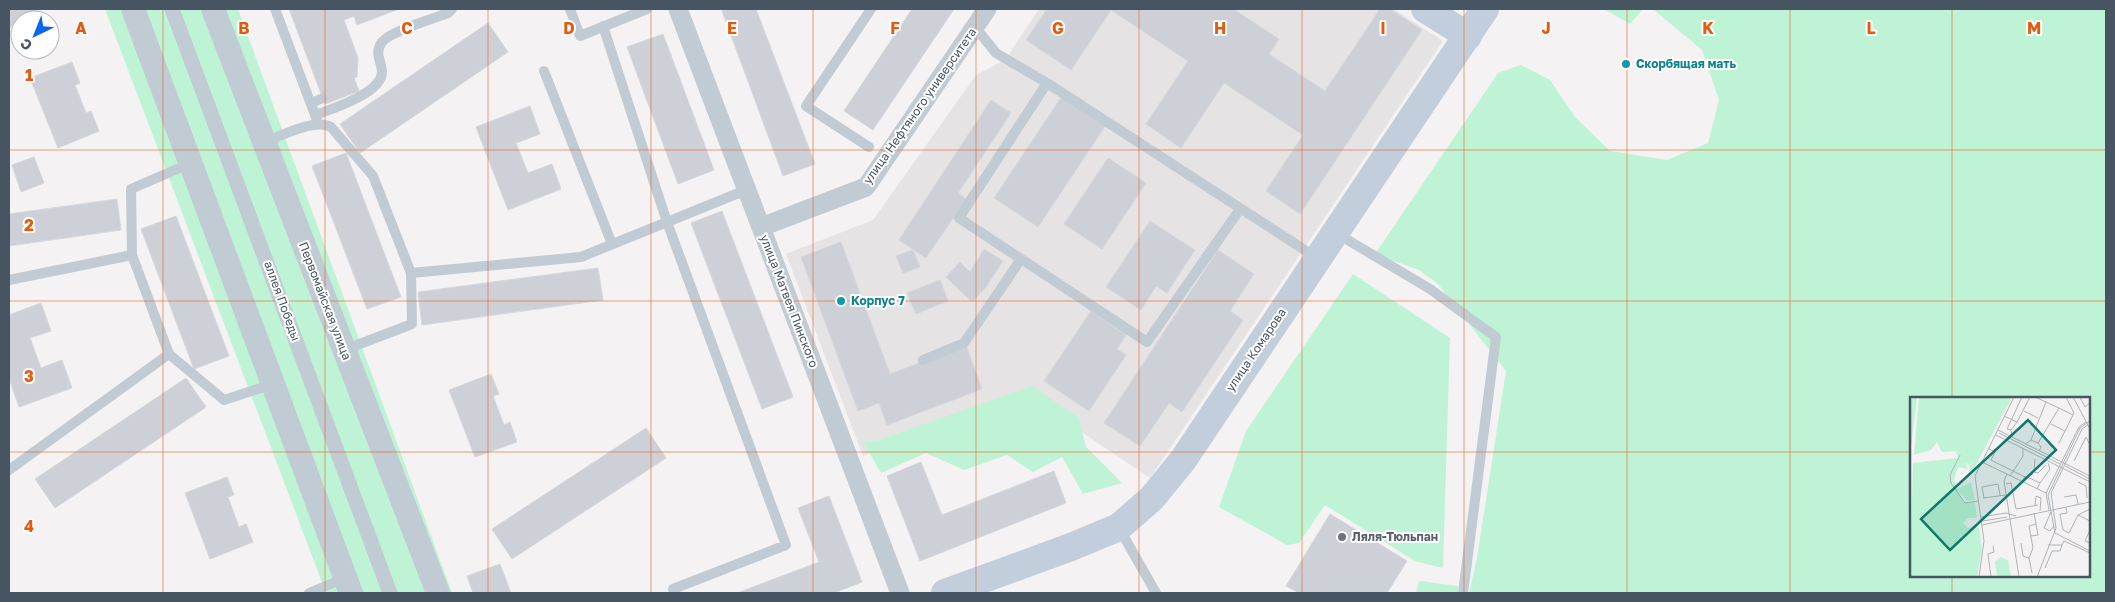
<svg xmlns="http://www.w3.org/2000/svg" width="2115" height="602" font-family="'Golos Text',sans-serif">
	<style>
		.education { fill: #e5e3e3 }
		.green { fill: #bef4d5; fill-rule: evenodd }
		.building { fill: #cdd0d6; stroke: #d5d7dd }
		.lines { fill: none; stroke-linecap: round; stroke-linejoin: round }
		.service { stroke: #c1cbd4; stroke-width: 10 }
		.pedestrian { stroke: #c1cbd4; stroke-width: 15 }
		.minor { stroke: #c1cbd4; stroke-width: 19 }
		.tertiary { stroke: #c1cbd4; stroke-width: 24 }
		.secondary { stroke: #c3cedc; stroke-width: 28 }
		.grid { fill: none; stroke: #e8590c; stroke-width: 1; stroke-opacity: 0.55 }
		.culture-dot { fill: #0f9aa8; stroke: #fff; stroke-width: 2 }
		.worship-dot { fill: #6b7280; stroke: #fff; stroke-width: 2 }
		.labels { text-anchor: middle; stroke-width: 4; stroke-linejoin: round; paint-order: stroke }
		.culture-label { font-size: 12px; font-weight: bold; fill: #0d838f; stroke: #fff; text-anchor: start }
		.street-label { font-size: 12px; fill: #475461; stroke: #fff }
		.worship-label { font-size: 12px; font-weight: bold; fill: #5b616d; stroke: #fff; text-anchor: start }
		.inset-road { fill: none; stroke: #afb3b8; stroke-width: 1 }
		.view { fill: #0f766e; fill-opacity: 0.15; stroke: #0f766e; stroke-width: 2.5 }
		.inset-edge { fill: none; stroke: #475461; stroke-width: 2.5 }
		.grid-label { font-size: 16px; text-anchor: middle; font-weight: bold; fill: #e8590c; stroke: #fff; stroke-width: 4; stroke-linejoin: round; paint-order: stroke }
	</style>
	<rect width="100%" height="100%" fill="#f4f2f2"/>
	<path class="education" d="M1039 9H1394L1443 41 1150 478 1025 394 863 456 786 254 873 220 976 75 1005 60Z"/>
	<path class="green" d="M105 9H238L452 593H326Z
		M1604 9H1643L1630 24Z
		M1653 9H2106V593H1469L1477 558 1506 371 1438 284 1419 270 1375 254 1498 73 1521 65 1550 80 1575 117 1610 151 1667 160 1708 143 1719 100 1702 50ZM1911 398H2089V576H1911Z
		M1353 274 1450 338 1443 568 1415 561 1325 505 1299 543 1287 545 1219 507 1246 431Z
		M1032 386 1079 418 1086 447 1122 483 1083 494 1062 457 1033 472 1007 455 964 470 926 453 881 473 863 442 876 441Z
		M1419 581 1458 586V593H1416Z"/>
	<path class="building" d="M9 9H39L9 28Z
		M289 9H399L357 25 354 16 344 20 358 58 357 77 354 78 359 91 325 104Z
		M728 9H756L815 164 783 176 722 11Z
		M912 9H954L873 130 844 111Z
		M1047 9H1233L1279 39 1269 54 1325 91 1380 9H1390L1422 30 1300 214 1266 191 1303 135 1224 83 1181 148 1146 124 1188 61 1111 10 1071 70 1026 40Z
		M488 23 508 52 360 153 340 124Z
		M663 34 714 170 678 184 627 47Z
		M72 62 80 83 75 85 86 113 91 111 99 131 58 148 30 78Z
		M1062 96 1106 125 1038 227 994 198Z
		M991 100 1011 113 958 193 966 199 926 258 899 240Z
		M530 106 540 134 516 143 528 173 552 164 561 189 508 210 476 127Z
		M346 153 401 297 367 309 312 166Z
		M34 157 44 183 21 192 12 165Z
		M1108 158 1146 183 1102 249 1064 224Z
		M117 199 121 230 9 246V214Z
		M722 211 793 397 762 409 691 223Z
		M176 216 229 356 194 369 141 229Z
		M1150 221 1195 250 1167 293 1156 286 1141 310 1106 287Z
		M841 242 890 374 966 345 982 389 887 425 879 403 858 411 801 257Z
		M984 249 1003 261 986 287 972 302 946 277 960 262 970 272Z
		M913 250 920 267 903 273 896 256Z
		M1218 250 1254 274 1230 311 1243 320 1182 412 1169 403 1140 446 1104 423Z
		M598 268 603 300 422 325 418 292Z
		M940 280 948 301 916 314 907 293Z
		M41 303 51 331 30 338 41 368 62 360 72 388 19 407 9 378V315Z
		M1091 311 1126 335 1117 349 1126 355 1089 411 1044 381Z
		M491 374 499 394 493 396 504 425 510 422 517 442 475 457 449 390Z
		M186 378 206 407 55 508 35 479Z
		M646 428 666 458 512 559 492 529Z
		M921 462 942 515 1054 471 1066 503 920 561 887 476Z
		M227 477 234 495 228 497 239 527 246 524 253 542 210 559 185 493Z
		M829 496 862 582 834 593H737L819 562 798 508Z
		M1330 514 1407 561 1387 593H1299L1286 586Z
		M500 564 511 593H473L467 576Z"/>
	<g class="lines">
		<path class="service" d="M275 9 317 120
			M570 9 580 36 647 9
			M603 26 667 222 786 545 673 589 675 593
			M975 27 996 53 1047 83 1317 258
			M544 71 612 244
			M1047 83 959 218 1147 342 1240 209
			M311 103 323 98
			M315 115C332 109 383 93 382 71 381 60 374 53 382 42 391 31 433 19 448 13L452 9
			M264 142C282 136 314 118 331 127L373 176 411 273 412 324 344 350
			M869 147 806 106 871 9
			M191 163 131 189 132 255 169 354 224 400 273 384
			M1336 233 1430 289 1496 337 1463 593
			M411 273 581 257 746 190
			M9 280 132 255
			M923 360 964 343 1021 259
			M9 470 169 354
			M1119 528 1156 593
			M309 593 345 578"/>
		<path class="pedestrian" d="M172 9 390 593"/>
		<path class="minor" d="M678 9 900 593
			M761 227 866 187 987 9"/>
		<path class="tertiary" d="M133 9 351 593
			M213 9 438 593"/>
		<path class="secondary" d="M1425 9 1468 36
			M945 593 1071 547 1119 527 1152 498 1183 460 1485 9"/>
	</g>
	<path class="grid" d="M163 9V593M325 9V593M488 9V593M651 9V593M813 9V593M976 9V593M1139 9V593M1302 9V593M1464 9V593M1627 9V593M1790 9V593M1952 9V398M9 150H2106M9 301H2106M9 452H1911M2089 452H2106M1952 576V593"/>
	<g class="culture-dot">
		<circle cx="1626" cy="64" r="5"/>
		<circle cx="841" cy="301" r="5"/>
	</g>
	<circle class="worship-dot" cx="1342" cy="537" r="5"/>
	<g class="labels">
		<g class="culture-label">
			<text x="1636" y="68">Скорбящая мать</text>
			<text x="851" y="305">Корпус 7</text>
		</g>
		<g class="street-label">
			<text transform="translate(920 106) rotate(-55)" y="4">улица Нефтяного университета</text>
			<text transform="translate(282 301) rotate(70)" y="4">аллея Победы</text>
			<text transform="translate(325 301) rotate(69)" y="4">Первомайская улица</text>
			<text transform="translate(789 301) rotate(69)" y="4">улица Матвея Пинского</text>
			<text transform="translate(1256 350) rotate(-56)" y="4">улица Комарова</text>
		</g>
		<g class="worship-label">
			<text x="1352" y="541">Ляля-Тюльпан</text>
		</g>
	</g>
	<g transform="translate(1910 397)">
		<rect width="180" height="180" fill="#f4f2f2"/>
		<path d="M0 0H7L0 58ZM9 0H102L61 77 59 72 63 62 60 68 55 66 58 72 48 70 44 83 53 105H65L67 121H58L53 126 58 131 67 128 69 130 72 152 67 180H0L3 66 48 61 46 54 32 55 27 45 21 53 4 58ZM61 85 65 103 57 104 47 92ZM90 160 98 163 101 180H87L85 165Z" fill="#bef4d5"/>
		<path class="inset-road" d="M125 0 149 11M163 0 180 32M170 0 175 10 180 6M114 14 128 21M94 19 107 25 101 33 102 40M180 24 170 31 138 98 145 136 180 154M107 25 120 0M141 27 155 34M88 33 180 79M101 33 97 32 112 0M89 36 150 67M86 38 180 85M121 43 136 5M128 46 149 11 163 18 164 16 156 0M149 46 163 18M115 47 121 43 128 46 131 50 129 54M79 52 85 55 81 63 115 80M50 58 40 78 41 86 55 106 68 104M125 62 124 75 128 76 136 68M164 64 176 40 180 48M72 65 136 96M155 69 180 82M97 77 94 84 109 180M100 79 113 59V52M112 85 115 79 130 86 127 92M168 85 176 89 177 101M130 86 140 72 138 66M96 87 101 86 106 112 128 108M154 100 166 98 168 107M73 101 96 98M74 101 72 90 88 87 90 98M125 109 126 99 131 101 130 114M156 110 157 116 150 117 153 133 159 136 168 118M180 112 168 118 180 124M139 113 136 96 169 30 176 25M141 115 134 131 140 134 144 129M71 120 96 116 106 119M73 124 97 120M72 128 180 105M180 133 175 144 180 146M121 139 128 138 124 116M111 146 113 159 119 161 123 151 119 129 126 127M138 148H152L154 144 180 156M119 161 122 176M135 171 142 154H150L152 148M69 180 74 144 65 79 104 0M81 180 78 157 84 155 83 149M127 180 146 131 141 96 172 32 178 28"/>
		<path class="view" d="M118 23 146 53 40 153 11 122Z"/>
		<rect width="180" height="180" class="inset-edge"/>
	</g>
	<g class="grid-label">
		<text x="81" y="34">A</text>
		<text x="244" y="34">B</text>
		<text x="407" y="34">C</text>
		<text x="569" y="34">D</text>
		<text x="732" y="34">E</text>
		<text x="895" y="34">F</text>
		<text x="1058" y="34">G</text>
		<text x="1220" y="34">H</text>
		<text x="1383" y="34">I</text>
		<text x="1546" y="34">J</text>
		<text x="1708" y="34">K</text>
		<text x="1871" y="34">L</text>
		<text x="2034" y="34">M</text>
		<text x="29" y="81">1</text>
		<text x="29" y="231">2</text>
		<text x="29" y="382">3</text>
		<text x="29" y="532">4</text>
	</g>
	<rect width="2115" height="602" fill="none" stroke="#475461" stroke-width="20"/>
	<g transform="translate(35 35) rotate(223)"><circle r="24" fill="#ffffff" stroke="#b5bbc0"/>
	<path d="M0-4L9 19L0 12L-9 19Z" fill="#0965f6"/>
	<text y="-8" font-size="14" font-weight="bold" text-anchor="middle" fill="#475461">С</text>
	</g>
</svg>
